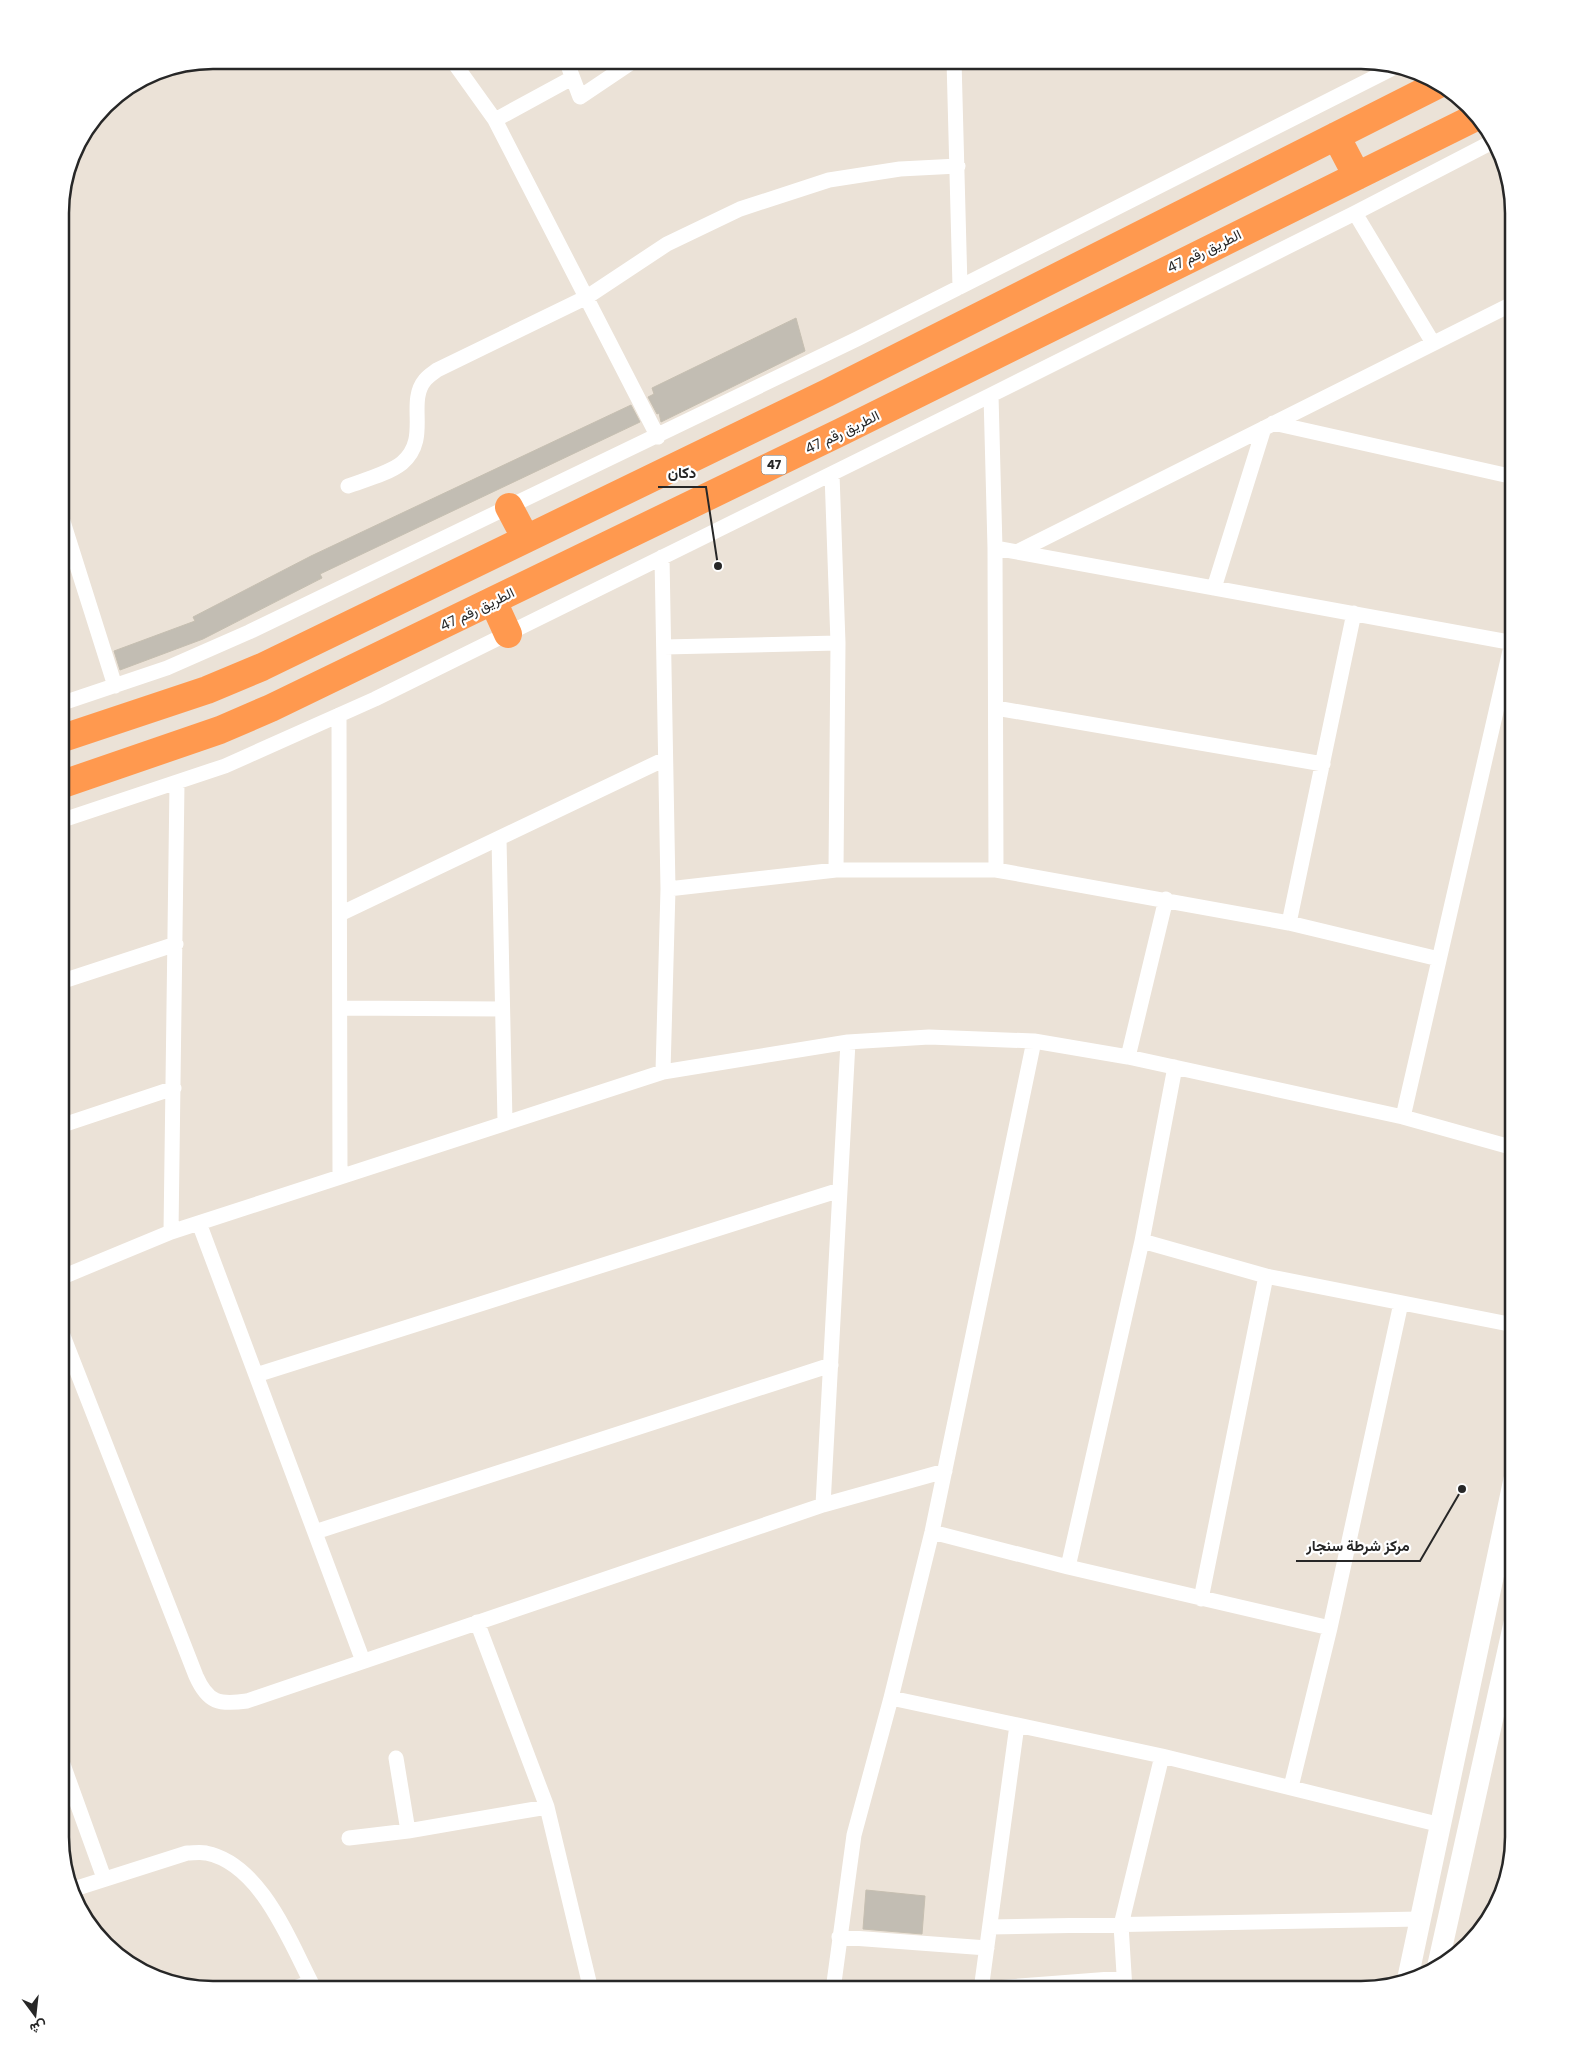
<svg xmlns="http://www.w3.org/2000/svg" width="1574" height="2050" font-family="Poppins,Vazirmatn,sans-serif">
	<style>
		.building { fill: #c2bdb3; stroke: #c6bfb1 }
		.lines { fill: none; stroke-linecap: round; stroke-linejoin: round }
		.street { stroke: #fff; stroke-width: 15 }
		.secondary { stroke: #fff; stroke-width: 21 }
		.highway { stroke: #ff994f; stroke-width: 28 }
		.labels { text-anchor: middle; stroke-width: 4.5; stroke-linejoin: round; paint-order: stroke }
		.shield { fill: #fff; stroke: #686868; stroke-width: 1 }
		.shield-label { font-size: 12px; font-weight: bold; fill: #272727 }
		.street-label { font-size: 14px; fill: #272727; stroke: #fff }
		.rim { fill: none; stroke: #272727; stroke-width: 2.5 }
		.leader { fill: none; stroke: #272727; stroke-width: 2 }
		.callout-dot { fill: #272727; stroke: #fff; stroke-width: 2 }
		.callout-label { font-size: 15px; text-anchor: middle; font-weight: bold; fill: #272727; stroke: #fff; stroke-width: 4.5; stroke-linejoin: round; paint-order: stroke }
	</style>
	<rect width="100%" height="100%" fill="#ebe2d7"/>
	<path class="building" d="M796 318 805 351 661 422 659 413 657 414 648 397 654 394 652 388Z
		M631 405 640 422 320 574 322 578 203 639 120 670 114 651 195 621 193 617 311 556Z
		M866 1890 925 1896 922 1934 863 1929Z"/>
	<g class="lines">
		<path class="street" d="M452 60 495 120 658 437
			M566 60 580 97 635 60
			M954 60 960 287
			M495 120 572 78
			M1355 213 1433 343
			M991 395 995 548 996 870
			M1273 423 1514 477
			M832 474 838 643 836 870
			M348 486C364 480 388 474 402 463 431 438 406 403 425 380 428 376 433 373 437 370L587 297 667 244 740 209 829 180 900 169 958 166
			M60 512 115 686
			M995 548 1514 643
			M1017 552 1514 303
			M662 557 668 889 663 1072
			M1214 588 1264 428
			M664 647 838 643
			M60 704 167 668 249 632 857 339 1395 67
			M996 708 1323 764
			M339 715 340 1176
			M60 821 225 766 375 699 991 395 1355 213 1494 141
			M499 839 505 1122
			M668 889 836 870H996L1289 923 1439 959
			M340 914 665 759
			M1289 923 1354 613
			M60 982 176 944
			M340 1008 502 1009
			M1128 1057 1166 899
			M1403 1117 1512 642
			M60 1126 174 1088
			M199 1223 363 1661
			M171 1232 177 783
			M1142 1241 1266 1276
			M60 1278 171 1232 663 1072 848 1042 929 1037 1034 1041 1128 1057 1403 1117 1514 1148
			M60 1328 196 1676C208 1703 219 1705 247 1701L823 1505 945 1471
			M256 1375 840 1190
			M823 1505 848 1042
			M315 1532 831 1365
			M932 1532 1068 1567 1330 1628
			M1068 1567 1142 1241 1175 1067
			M1201 1599 1266 1276 1514 1325
			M477 1622 547 1807 591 1990
			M891 1698 1162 1756 1441 1825
			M60 1756 104 1878
			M396 1758 408 1831
			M1291 1787 1330 1628 1401 1303
			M349 1838 408 1831 547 1807
			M71 1890 187 1853C193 1853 200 1852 206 1853 262 1864 291 1945 315 1990
			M990 1927 1420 1919
			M839 1937 987 1948
			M982 1989 1124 1978
			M289 1990 311 1982
			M833 1990 854 1835 891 1698 932 1532 1034 1041
			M981 1990 1017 1725
			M1125 1990 1121 1925 1162 1756"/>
		<path class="secondary" d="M1437 1969 1514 1623
			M1407 1982 1514 1479"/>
		<path class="highway" d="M1336 136 1357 176
			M509 507 526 539
			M493 601 508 634
			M60 739 207 690 262 667 827 393 1441 83
			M60 785 220 730 271 708 843 431 1476 117"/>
	</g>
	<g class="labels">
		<rect class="shield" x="761.5" y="455.5" width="25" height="19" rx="4"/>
		<g class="shield-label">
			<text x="774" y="469">47</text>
		</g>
		<g class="street-label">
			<text transform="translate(1204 251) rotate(-26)" y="5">الطريق رقم 47</text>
			<text transform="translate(842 432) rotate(-26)" y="5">الطريق رقم 47</text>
			<text transform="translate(477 609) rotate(-26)" y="5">الطريق رقم 47</text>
		</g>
	</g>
	<path d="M0 0H1574V2050H0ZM213 69H1361A144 144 0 0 1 1505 213V1837A144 144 0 0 1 1361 1981H213A144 144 0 0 1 69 1837V213A144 144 0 0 1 213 69Z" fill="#fff" fill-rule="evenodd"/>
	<path class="rim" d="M213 69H1361A144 144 0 0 1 1505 213V1837A144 144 0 0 1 1361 1981H213A144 144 0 0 1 69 1837V213A144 144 0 0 1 213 69Z"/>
	<path class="leader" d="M718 566L706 487H658M1462 1489L1420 1561H1296"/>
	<g class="callout-dot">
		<circle cx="718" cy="566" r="5"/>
		<circle cx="1462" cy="1489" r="5"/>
	</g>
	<g class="callout-label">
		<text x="682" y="478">دكان</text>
		<text x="1358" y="1551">مركز شرطة سنجار</text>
	</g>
	<g transform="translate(35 2015) rotate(165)" stroke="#ffffff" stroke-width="4" paint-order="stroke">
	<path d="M0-4L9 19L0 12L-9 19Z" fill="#272727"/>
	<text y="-8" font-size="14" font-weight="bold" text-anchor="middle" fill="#272727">ش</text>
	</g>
</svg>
